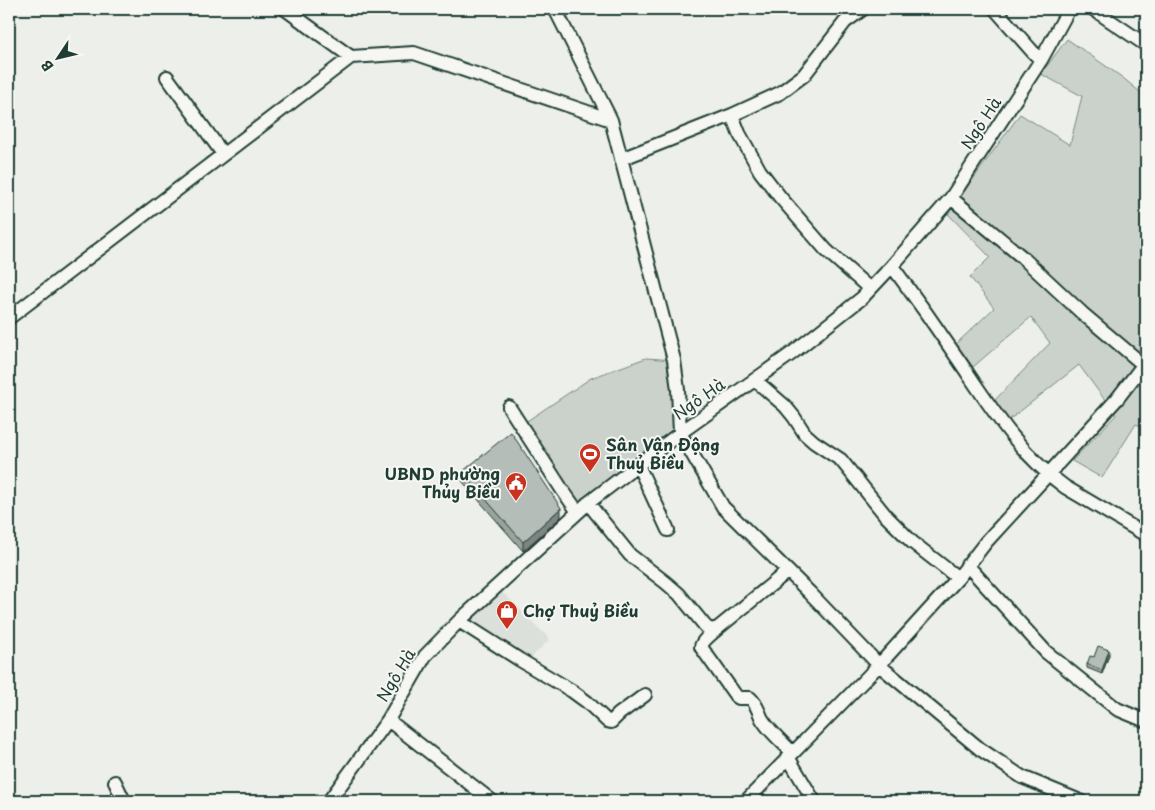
<svg xmlns="http://www.w3.org/2000/svg" width="1155" height="810" font-family="'Playpen Sans',sans-serif">
	<style>
		.built { fill: #dce0db }
		.green { fill: #cbd2cc; stroke: #758880 }
		.lines { fill: none; stroke-linecap: round; stroke-linejoin: round }
		.minor-casing { stroke: #1f3d34; stroke-width: 16 }
		.minor { stroke: #f6f6f2; stroke-width: 12 }
		.wall { fill: #9ba39e; stroke: #1f3d34 }
		.shaded-wall { fill: #7e8481; stroke: #1f3d34 }
		.building { fill: #b4bdb8; stroke: #1f3d34 }
		.labels { text-anchor: middle; stroke-width: 4; stroke-linejoin: round; paint-order: stroke }
		.street-label { font-size: 16px; fill: #1f3d34; stroke: #f6f6f2 }
		.poi-label { font-size: 16px; font-weight: bold; fill: #1f3d34; stroke: #f6f6f2; text-anchor: start }
	</style>
	<rect width="100%" height="100%" fill="#edefea"/>
	<filter id="ink" filterUnits="userSpaceOnUse"><feTurbulence type="fractalNoise" baseFrequency=".02" numOctaves="2"/><feDisplacementMap in="SourceGraphic" scale="10" xChannelSelector="R" yChannelSelector="G"/><feConvolveMatrix kernelMatrix="1 2 1 2 8 2 1 2 1" color-interpolation-filters="sRGB"/></filter>
	<g filter="url(#ink)">
		<path class="built" d="M497 587 550 639 526 663 459 621Z"/>
		<path class="green" d="M1067 39 1123 78 1146 97V428L1136 424 1102 478 1072 461 1116 415 1079 365 1009 420 993 402 1050 343 1031 317 973 367 956 344 994 308 970 277 990 257 948 214 1020 114 1070 145 1082 96 1041 74Z
			M646 358 674 360 680 433 578 512 521 425 591 378Z"/>
		<g class="lines">
			<g class="minor-casing">
				<path id="minor" d="M285 9 351 57
					M555 9 611 120
					M995 9 1032 51 1041 60
					M1093 9 1146 45
					M167 77 223 154
					M732 115 739 133 760 171 780 197 826 250 870 289
					M621 159 732 115 780 93 804 75 845 22 863 9
					M951 198 1022 257 1082 313 1146 367
					M892 266C915 297 937 328 958 359 990 406 1019 454 1065 487L1146 535
					M9 318 351 57 414 53 611 120 674 360 678 390 680 433 723 507 810 593 879 665 980 749 1022 777 1080 801
					M755 380 785 406 794 417 805 434 814 442 841 460 886 516 912 542 958 578
					M509 407 561 488 578 512
					M638 465 668 530
					M588 503 630 555 665 582 679 594 706 627 711 630 718 628 788 571
					M967 565 1046 652 1117 709 1146 721
					M459 621 520 660 572 691 587 702 607 721 611 722 619 714 645 695
					M718 628C712 634 702 640 701 647L736 696 739 698H750C757 704 758 711 762 719 770 732 782 742 793 753
					M388 720 492 801
					M788 757 814 801
					M115 782 124 801
					M329 801 388 720 425 656 459 621 588 503 680 433 791 354 862 298 892 266 951 198 1041 60 1069 9
					M746 801 879 665 958 578 986 542 1117 399 1144 364"/>
			</g>
			<use href="#minor" class="minor"/>
		</g>
		<path class="wall" d="M462 472 561 517 523 551 462 481Z
			M1109 655 1102 674 1087 668V664L1094 657Z"/>
		<path class="shaded-wall" d="M561 508V517L523 551V542Z
			M1109 650V655L1102 674V670Z"/>
		<path class="building" d="M511 432 561 508 523 542 462 472Z
			M1098 646 1109 650 1102 670 1087 664 1090 656 1094 657Z"/>
	</g>
	<defs>
		<g id="stadium-pin" transform="scale(1.125)"><path d="M0 17L-7.5 6A9.5 9.5 0 1 1 7.5 6Z" fill="#c8321e" stroke="#f6f6f2"/><path d="M0-5a6.5 5 0 1 0 0 10a6.5 5 0 1 0 0-10ZM-3.5-1.8h7v3.6h-7Z" fill="#fff"/></g>
		<g id="civic-pin" transform="scale(1.125)"><path d="M0 17L-7.5 6A9.5 9.5 0 1 1 7.5 6Z" fill="#c8321e" stroke="#f6f6f2"/><path d="M-.6-6.5H3V-4.5H.6V-3L4-1V1h2V6H-6V1h2V-1L-.6-3ZM-1.2 2.5V6h2.4V2.5Z" fill="#fff"/></g>
		<g id="shop-pin" transform="scale(1.125)"><path d="M0 17L-7.5 6A9.5 9.5 0 1 1 7.5 6Z" fill="#c8321e" stroke="#f6f6f2"/><path d="M-5-2.5h2.3a2.7 3.5 0 0 1 5.4 0H5L5.5 6h-11ZM-1.5-2.5h3a1.5 2.3 0 0 0-3 0Z" fill="#fff"/></g>
	</defs>
	<g fill-rule="evenodd">
		<use href="#stadium-pin" x="590" y="454"/>
		<use href="#civic-pin" x="516" y="483"/>
		<use href="#shop-pin" x="507" y="611"/>
	</g>
	<g class="labels">
		<g class="street-label">
			<text transform="translate(981 123) rotate(-57)" y="6">Ngô Hà</text>
			<text transform="translate(699 399) rotate(-35)" y="6">Ngô Hà</text>
			<text transform="translate(396 675) rotate(-59)" y="6">Ngô Hà</text>
		</g>
		<g class="poi-label">
			<text x="606" y="451">Sân Vận Động<tspan x="606" dy="18">Thuỷ Biều</tspan></text>
			<text x="500" y="480" text-anchor="end">UBND phường<tspan x="500" dy="18">Thủy Biều</tspan></text>
			<text x="523" y="617">Chợ Thuỷ Biều</text>
		</g>
	</g>
	<rect width="1155" height="810" fill="none" stroke="#f6f6f2" stroke-width="30"/>
	<rect x="15" y="15" width="1125" height="780" fill="none" stroke="#1f3d34" stroke-width="2" filter="url(#ink)"/>
	<g transform="translate(58 58) rotate(235)" stroke="#f6f6f2" stroke-width="4" paint-order="stroke">
	<path d="M0-4L9 19L0 12L-9 19Z" fill="#1f3d34"/>
	<text y="-8" font-size="14" font-weight="bold" text-anchor="middle" fill="#1f3d34">B</text>
	</g>
</svg>
